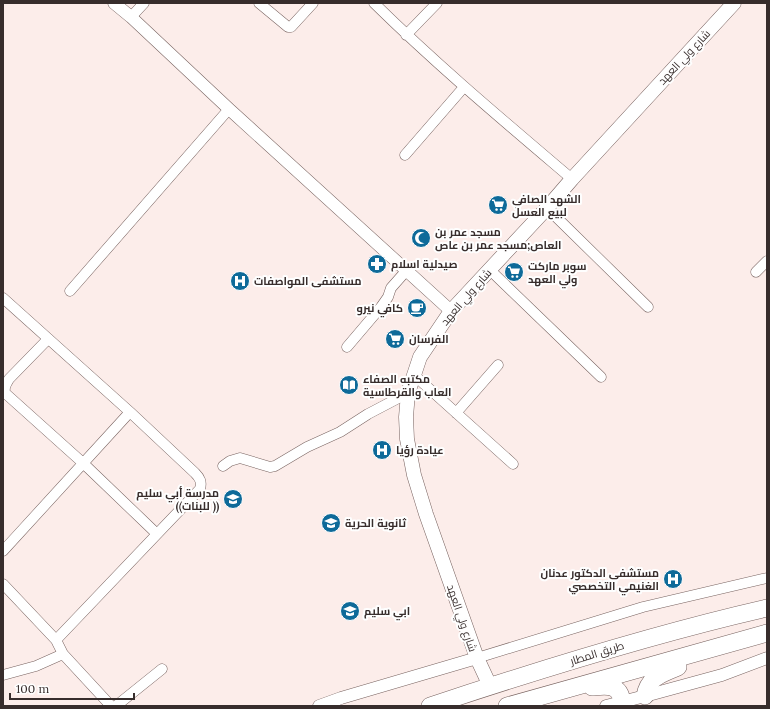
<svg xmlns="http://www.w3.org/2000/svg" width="770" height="709" font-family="Lora,Cairo,serif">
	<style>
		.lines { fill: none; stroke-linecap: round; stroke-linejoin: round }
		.minor-casing { stroke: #786360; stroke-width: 11 }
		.tertiary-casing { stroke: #786360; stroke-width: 13 }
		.secondary-casing { stroke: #786360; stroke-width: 15 }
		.trunk-casing { stroke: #786360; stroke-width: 18 }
		.minor { stroke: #fff; stroke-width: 10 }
		.tertiary { stroke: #fff; stroke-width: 12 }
		.secondary { stroke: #fff; stroke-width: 14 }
		.trunk { stroke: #fff; stroke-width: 17 }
		.labels { text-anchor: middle; stroke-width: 4; stroke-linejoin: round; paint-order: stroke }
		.street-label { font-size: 11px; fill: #372d2c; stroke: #fefefe }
		.poi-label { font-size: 11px; font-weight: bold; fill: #372d2c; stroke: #fefefe; text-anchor: start }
	</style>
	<rect width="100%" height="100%" fill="#fcedea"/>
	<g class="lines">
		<g class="minor-casing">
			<path id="minor" d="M259 3 288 27H291L313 3
				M374 3C437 65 505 122 572 179
				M131 17 144 3
				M406 35 437 3
				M405 155 464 87
				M547 208 648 307
				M490 270 601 377
				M756 272 767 261
				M70 291 229 109
				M3 298 130 412 195 473C200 478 202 482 200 489L56 640
				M48 339 9 379C6 384 4 387 5 393L83 463 157 534
				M347 347 381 307 388 297 391 288 406 271
				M414 375 513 464
				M456 413 498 365
				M223 466 230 461 240 458 270 467 275 466 307 447 340 432 368 414 408 393
				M3 551 130 412
				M3 584 56 640 63 654 111 706
				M477 658 643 607 767 578
				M3 675 36 666 63 654
				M116 706 162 669"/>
		</g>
		<g class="tertiary-casing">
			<path id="tertiary" d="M114 3 131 17 229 109 451 311
				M319 706 341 698 477 658
				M606 706 645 696 722 675 767 658"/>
		</g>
		<g class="secondary-casing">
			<path id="secondary" d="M490 686 477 658 426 514 414 475 407 439 406 417 408 393 420 357 451 311 547 208 572 179 734 3"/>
		</g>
		<g class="trunk-casing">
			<path id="trunk" d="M592 687C606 686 620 683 622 702
				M645 696C648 677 662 674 678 667
				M430 706C541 669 653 634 767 608
				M507 706 767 633"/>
		</g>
		<use href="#minor" class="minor"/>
		<use href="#tertiary" class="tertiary"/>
		<use href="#secondary" class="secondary"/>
		<use href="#trunk" class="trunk"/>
	</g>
	<defs>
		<g id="supermarket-disc" transform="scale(1)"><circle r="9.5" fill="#0e6a99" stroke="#fefefe"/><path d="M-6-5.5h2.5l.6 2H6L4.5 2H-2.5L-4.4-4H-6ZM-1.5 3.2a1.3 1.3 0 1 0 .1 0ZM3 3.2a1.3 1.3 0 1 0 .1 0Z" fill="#fff"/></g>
		<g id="mosque-disc" transform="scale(1)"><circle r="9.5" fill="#0e6a99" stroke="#fefefe"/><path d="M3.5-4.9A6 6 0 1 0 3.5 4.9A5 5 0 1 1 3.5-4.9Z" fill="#fff"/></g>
		<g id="pharmacy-disc" transform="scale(1)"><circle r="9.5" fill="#0e6a99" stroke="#fefefe"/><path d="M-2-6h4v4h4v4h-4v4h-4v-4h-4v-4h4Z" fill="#fff"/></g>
		<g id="hospital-disc" transform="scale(1)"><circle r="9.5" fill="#0e6a99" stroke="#fefefe"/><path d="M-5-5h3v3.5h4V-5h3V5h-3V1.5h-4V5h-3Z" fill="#fff"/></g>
		<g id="cafe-disc" transform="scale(1)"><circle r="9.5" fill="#0e6a99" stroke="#fefefe"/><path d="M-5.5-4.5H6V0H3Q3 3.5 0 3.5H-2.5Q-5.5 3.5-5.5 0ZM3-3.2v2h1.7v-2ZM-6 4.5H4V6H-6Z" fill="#fff"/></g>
		<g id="library-disc" transform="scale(1)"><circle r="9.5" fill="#0e6a99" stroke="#fefefe"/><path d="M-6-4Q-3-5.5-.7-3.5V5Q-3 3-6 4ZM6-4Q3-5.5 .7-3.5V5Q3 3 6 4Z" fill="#fff"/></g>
		<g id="school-disc" transform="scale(1)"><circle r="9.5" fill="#0e6a99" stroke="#fefefe"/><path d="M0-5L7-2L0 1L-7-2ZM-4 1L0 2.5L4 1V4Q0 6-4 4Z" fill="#fff"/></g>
	</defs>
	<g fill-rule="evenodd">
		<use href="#supermarket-disc" x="498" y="205"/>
		<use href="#mosque-disc" x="421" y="238"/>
		<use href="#pharmacy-disc" x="377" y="264"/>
		<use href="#supermarket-disc" x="514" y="272"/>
		<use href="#hospital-disc" x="240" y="281"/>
		<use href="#cafe-disc" x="417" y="308"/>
		<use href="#supermarket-disc" x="395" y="339"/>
		<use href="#library-disc" x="349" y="385"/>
		<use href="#hospital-disc" x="382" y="450"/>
		<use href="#school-disc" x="233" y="499"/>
		<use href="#school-disc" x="331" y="523"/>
		<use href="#hospital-disc" x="673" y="579"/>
		<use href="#school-disc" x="350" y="611"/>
	</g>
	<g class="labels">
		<g class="street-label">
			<text transform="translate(684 57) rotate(-47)" y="4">شارع ولي العهد</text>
			<text transform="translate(466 297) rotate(-49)" y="4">شارع ولي العهد</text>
			<text transform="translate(462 618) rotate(71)" y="4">شارع ولي العهد</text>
			<text transform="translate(597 653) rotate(-17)" y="4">طريق المطار</text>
		</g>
		<g class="poi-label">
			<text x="512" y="203">الشهد الصافي<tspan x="512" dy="13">لبيع العسل</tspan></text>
			<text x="435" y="236">مسجد عمر بن<tspan x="435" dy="13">العاص;مسجد عمر بن عاص</tspan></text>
			<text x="391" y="268">صيدلية اسلام</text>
			<text x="528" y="270">سوبر ماركت<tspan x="528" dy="13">ولي العهد</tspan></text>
			<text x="254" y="285">مستشفى المواصفات</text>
			<text x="403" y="312" text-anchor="end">كافي نيرو</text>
			<text x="409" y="343">الفرسان</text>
			<text x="363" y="383">مكتبه الصفاء<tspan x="363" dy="13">العاب والقرطاسية</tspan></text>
			<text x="396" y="454">عيادة رؤيا</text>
			<text x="219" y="497" text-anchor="end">مدرسة أبي سليم<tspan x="219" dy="13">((للبنات ))</tspan></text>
			<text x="345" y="527">ثانوية الحرية</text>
			<text x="659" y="577" text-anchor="end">مستشفي الدكتور عدنان<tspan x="659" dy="13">الغنيمي التخصصي</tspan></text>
			<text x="364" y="615">ابي سليم</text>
		</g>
	</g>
	<rect width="770" height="709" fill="none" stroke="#372d2c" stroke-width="8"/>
	<path d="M10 693v6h124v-6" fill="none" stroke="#372d2c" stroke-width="2"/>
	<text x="16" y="693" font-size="12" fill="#372d2c" stroke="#fefefe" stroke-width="3" paint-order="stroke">100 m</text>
</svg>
